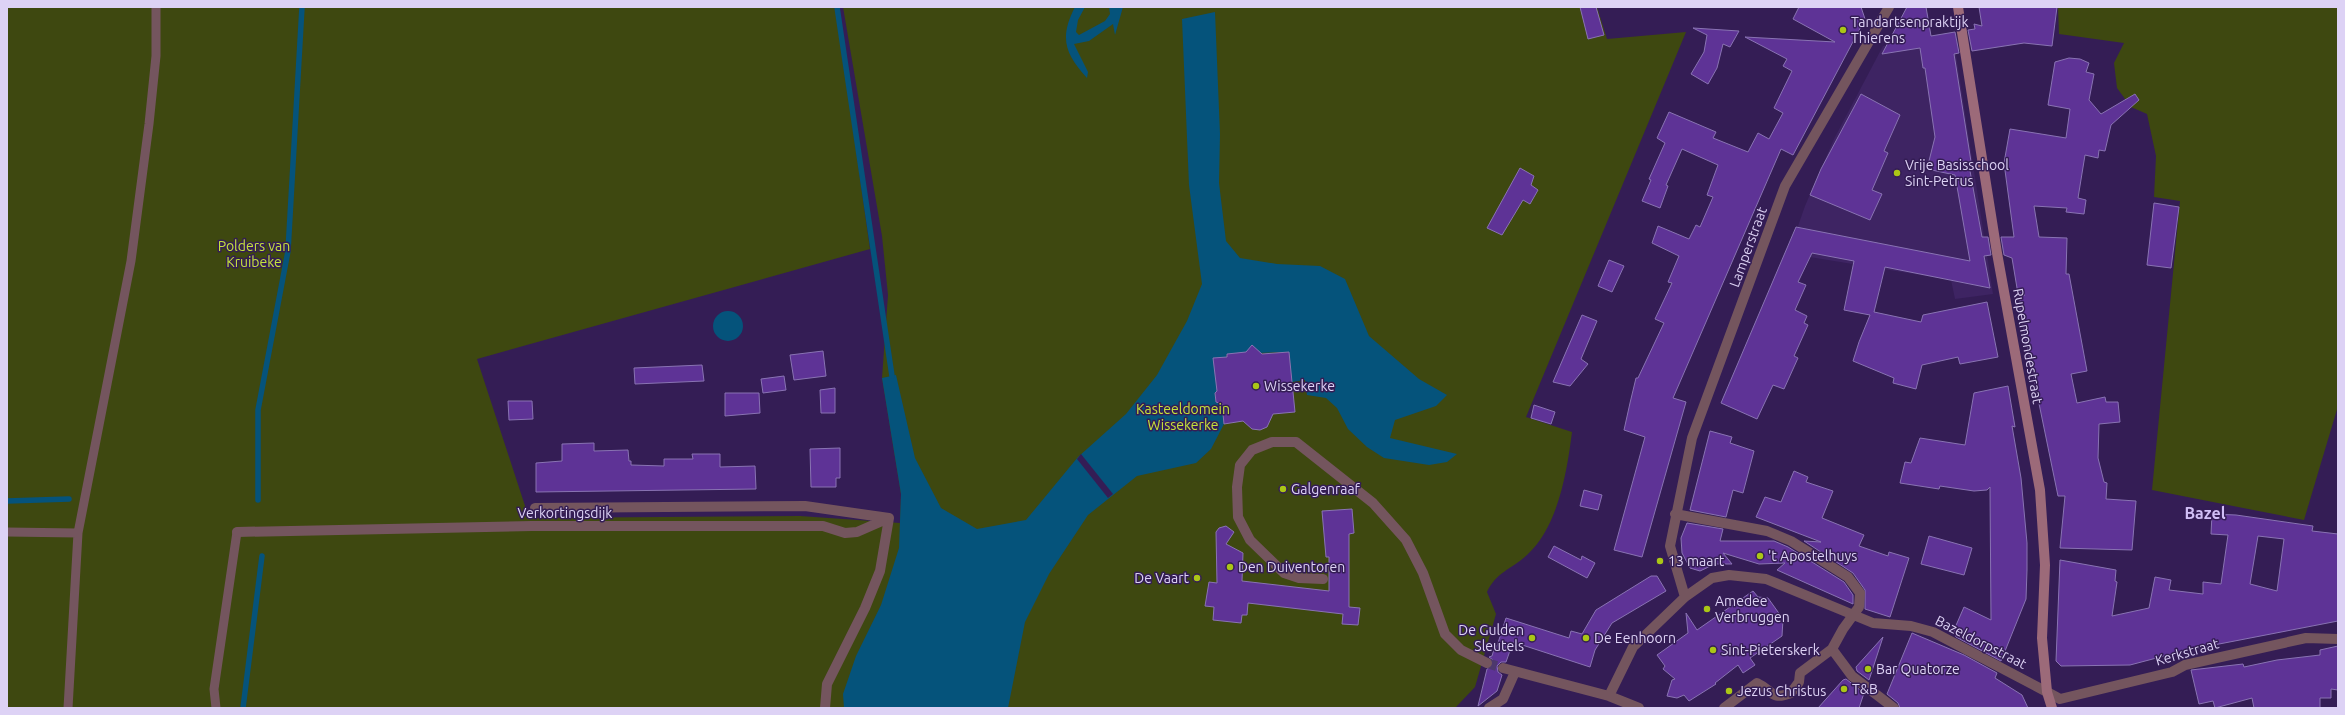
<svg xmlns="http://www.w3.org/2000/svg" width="2345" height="715" font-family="Ubuntu,sans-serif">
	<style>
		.built { fill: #3e2463 }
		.green { fill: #3e4810 }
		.water { fill: #05537b }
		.pier { fill: #341d55 }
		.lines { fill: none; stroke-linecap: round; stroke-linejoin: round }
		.stream { stroke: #05537b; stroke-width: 5.5 }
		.building { fill: #5e3396; stroke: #8973b3; fill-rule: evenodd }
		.minor-tunnel { stroke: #4d386d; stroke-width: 10; stroke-dasharray: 10 5; stroke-linecap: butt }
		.service { stroke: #74555e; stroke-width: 9 }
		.minor { stroke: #74555e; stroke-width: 10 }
		.tertiary { stroke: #74555e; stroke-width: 10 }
		.secondary { stroke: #9c6a79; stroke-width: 10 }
		.poi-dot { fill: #abc616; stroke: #341d55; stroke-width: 1.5 }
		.labels { text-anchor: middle; stroke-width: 3; stroke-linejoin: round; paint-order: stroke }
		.poi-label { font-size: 14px; fill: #ddd2f5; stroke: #341d55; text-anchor: start }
		.park-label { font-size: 14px; fill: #c5e33b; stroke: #341d55 }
		.street-label { font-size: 14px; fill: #ddd2f5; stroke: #341d55 }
		.quarter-label { font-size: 16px; font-weight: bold; fill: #d1bff6; stroke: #341d55 }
	</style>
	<rect width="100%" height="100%" fill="#341d55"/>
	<path class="built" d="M1953 35 1993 294 1955 299 1951 280 1785 253 1790 249 1805 206 1834 139 1883 46Z"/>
	<path class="green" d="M7 7H836L870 249 477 359 529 518 800 516 900 523 901 494 882 378 888 295 882 236 843 7H1597L1607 39 1686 32 1526 417 1572 432C1567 472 1558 527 1527 555 1512 569 1496 572 1487 592L1496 614 1475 687 1456 707 7 708Z
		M2058 7H2338V406L2304 520 2152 490 2180 201 2154 197 2156 156 2147 114 2131 107 2117 88 2114 63 2124 43 2059 34Z"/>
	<path class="water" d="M1075 7H1085L1078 20 1076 32 1079 35 1105 21 1110 14 1109 7H1123L1115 35 1113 24 1089 41 1074 44 1088 72 1087 78C1065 54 1059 38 1075 7Z
		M1215 12 1220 134 1219 183 1226 241 1240 258 1277 264 1320 266 1345 279 1369 336 1419 379 1447 395 1436 406 1395 420 1390 438 1457 454 1447 462 1429 465 1384 458 1367 447 1348 429 1337 408 1326 398 1307 395 1305 380 1292 382 1289 352 1227 354 1219 390 1215 393 1216 402 1222 404 1224 424 1211 449 1196 463 1137 476 1088 515 1049 574 1025 622 1008 708H844L843 694 856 656 881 605 899 548 901 494 882 378 896 375 915 458 941 508 977 529 1026 520 1078 457 1126 414 1157 375 1187 321 1202 284 1189 185 1182 19Z
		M713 326a15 15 0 1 1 30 0a15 15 0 1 1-30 0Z"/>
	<path class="pier" d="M1081 454 1113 494 1108 498 1077 459Z"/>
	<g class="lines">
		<path class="stream" d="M837 7 892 376
			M258 500V410L288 251 302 7
			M7 501 69 499
			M243 708 262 556"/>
	</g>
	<path class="building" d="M1580 7H1596L1604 35 1588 39Z
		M1799 7H1861L1865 19 1793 155 1781 149 1673 398 1686 402 1642 557 1614 550 1645 437 1624 430 1630 403 1636 378H1638L1664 323 1655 319 1672 283 1668 282 1679 256 1652 243 1658 226 1689 239 1696 225 1700 227 1713 197 1707 195 1718 165 1682 149 1666 185 1668 186 1660 208 1642 201 1651 180 1649 179 1665 143 1657 138 1669 112 1716 132 1713 138 1748 152 1758 133 1769 139 1783 113 1774 108 1792 71 1783 66 1787 59 1745 37 1835 42 1793 19Z
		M1907 7H1926L1931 36 1955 32 1959 53 1954 54 1972 168 1970 171 1982 237H1988L1991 255 1984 256 1990 288 1885 267 1874 312 1921 322 1923 315 1987 302 1998 357 1960 364 1958 357 1922 365 1916 389 1893 383 1894 378 1853 361 1859 342 1870 315 1844 310 1854 261 1812 253 1798 282 1806 285 1795 310 1807 316 1804 323 1808 325 1794 356 1798 358 1784 389 1773 385 1757 419 1721 403 1796 227 1970 261 1955 175 1927 169 1935 137 1925 68H1923L1920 48 1882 54Z
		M1979 7H2057L2052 46 2024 43 1972 51 1968 30 1975 29 1974 24 1982 26Z
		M1693 28 1739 31 1730 47 1723 44 1717 68 1708 84 1691 74 1704 52 1707 35Z
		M2069 58 2080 59 2089 63 2086 72 2094 74 2089 100 2101 114 2135 94 2139 100 2111 125 2105 151 2099 150 2098 158 2085 155 2078 198 2086 200 2084 214 2066 212 2067 208 2034 206 2039 237 2067 238 2066 274H2069L2087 371 2071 374 2077 403 2105 397 2106 402H2118L2120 422 2099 424 2098 458 2104 482 2107 483 2106 499 2136 501 2132 550 2060 548 2065 496H2058L2020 311V296L2025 295 2018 294 2012 258 2004 255 2001 237H2014L2004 163 2010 129 2066 138 2070 109 2048 105 2055 62Z
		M1861 94 1900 115 1884 151 1888 153 1872 190 1882 194 1870 220 1810 195 1821 169Z
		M1520 168 1534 176 1531 185 1538 190 1530 204 1523 200 1502 235 1487 228Z
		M2154 203 2179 207 2171 268 2147 265Z
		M1609 260 1624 266 1612 292 1598 286Z
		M1582 315 1597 321 1581 359 1588 364 1570 386 1553 382Z
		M1252 345 1262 354 1289 352 1295 412 1273 414 1267 427 1260 430 1252 429 1243 421 1224 424 1222 404 1216 402 1215 393 1217 391 1213 358 1227 357V354L1246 352Z
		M823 351 826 376 794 380 790 355Z
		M702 365 704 381 635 384 634 368Z
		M784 376 786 390 763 393 761 379Z
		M2008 386 2015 427 2012 426 2021 478 2027 543V570L2026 599 2001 661 1956 637 1954 630 1964 607 1991 620 1990 487 1987 490 1974 491 1940 486 1939 489 1900 483 1905 462 1911 463 1920 438 1965 445 1974 393Z
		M835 388V413H821L820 390Z
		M725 393H759L760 413 725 416Z
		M508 401H532L533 419 509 420Z
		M1534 405 1555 412 1551 424 1531 418Z
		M1710 431 1732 437 1730 443 1754 451 1743 493 1733 490 1726 517 1690 510Z
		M594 443V451L628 450 629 461H631V465L664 466V459H693L692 454H720V467L755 466 756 489 536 492V463L562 461V444Z
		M840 448V478H836V487H811L810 449Z
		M1794 471 1808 477 1806 482 1833 491 1822 518 1864 535 1859 546 1888 556 1889 552 1909 558 1890 617 1865 609V590L1853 573 1804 541 1821 542 1756 517 1765 497 1781 502Z
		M1584 490 1602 495 1598 510 1580 506Z
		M1352 509 1354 533 1349 534V607L1360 608 1358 625 1342 624 1343 614 1248 603 1247 615H1242L1241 623 1213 620 1214 607 1205 606 1209 582 1217 583 1216 532 1219 528 1226 526 1234 532 1226 544 1243 553 1242 581 1329 591V557H1326L1322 511Z
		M2212 514 2236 515 2313 526 2312 531 2338 534V621L2183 651 2130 665 2061 666 2056 661 2060 560 2116 570 2115 581 2117 582 2112 616 2149 608 2155 577 2171 580 2169 590 2203 594V582L2221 584 2228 535 2211 534ZM2258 536 2284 539 2277 591 2250 584Z
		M1687 523 1723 529 1720 541H1774L1788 547 1844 582 1853 595V604L1777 570 1785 563 1759 564 1723 553 1732 564H1715L1700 571 1690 568 1682 553 1681 538Z
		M1929 536 1972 548 1964 575 1921 564Z
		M1554 546 1581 560 1582 556 1595 563 1587 578 1548 557Z
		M1651 576H1657L1666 591 1612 623 1595 650 1590 667 1513 642 1506 662H1501L1497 666 1498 672 1502 675 1497 691 1478 706 1487 669 1493 666V660L1489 657 1492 656 1495 646H1497L1506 618 1569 638 1571 631 1582 634 1596 610Z
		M1753 591 1758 597 1768 598 1783 619 1782 636 1750 658 1755 665 1743 673 1738 665 1715 683 1716 684 1689 701 1684 695 1677 698 1667 696 1672 680 1675 679 1663 669 1665 666 1657 655 1688 633 1686 613 1697 630Z
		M1912 633 1964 655 1997 673 1995 678 2022 695 2028 708H1900L1898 703 1887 694Z
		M1883 637 1871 674 1869 680 1857 671 1856 667Z
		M2338 646V690L2331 689V698H2320V708H2254L2252 698 2215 708 2213 701 2199 704 2191 670 2243 664 2244 667 2277 660 2320 655V650Z
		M1846 679 1864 693 1859 708H1818L1843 680Z"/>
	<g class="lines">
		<path class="minor-tunnel" d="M1487 663 1503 668"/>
		<path class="service" d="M7 532 78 533
			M68 708 78 533 131 261 149 124 156 56V7
			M216 708 214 689 237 532"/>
		<path class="minor" d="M535 508 805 506 889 518
			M1675 514 1767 531 1791 541 1848 577 1860 593 1859 607 1843 629 1832 649 1800 673 1799 682 1791 693C1770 701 1773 690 1757 683L1724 708
			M237 532 532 526H823L845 533 857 532 889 518
			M1323 579 1299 578 1284 573 1250 540 1238 517 1237 487 1240 465 1252 450 1272 442H1296L1373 503 1406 540 1423 573 1445 634 1461 650 1487 663
			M1685 597 1670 546 1692 438 1785 186 1889 7
			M1832 649 1852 676 1894 708
			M1503 668 1609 696 1639 708
			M1609 696 1633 647 1685 597 1712 578 1729 575 1766 579 1873 623 1911 626 1933 632 2047 692
			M825 708 827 684 865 608 880 571 889 518
			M1489 708 1503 699 1515 672"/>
		<path class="tertiary" d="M2047 692 2060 699 2172 672 2185 665 2306 638 2338 639"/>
		<path class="secondary" d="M1958 7 1997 253 2040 490 2045 565 2042 638 2047 692 2052 708"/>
	</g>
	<g class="poi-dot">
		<circle cx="1843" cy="30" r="4"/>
		<circle cx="1897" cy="173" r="4"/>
		<circle cx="1256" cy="386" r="4"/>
		<circle cx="1283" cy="489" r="4"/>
		<circle cx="1760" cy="556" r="4"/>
		<circle cx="1660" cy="561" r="4"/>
		<circle cx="1230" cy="567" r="4"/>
		<circle cx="1197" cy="578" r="4"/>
		<circle cx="1707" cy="609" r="4"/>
		<circle cx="1532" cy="638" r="4"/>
		<circle cx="1586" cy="638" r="4"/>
		<circle cx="1713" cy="650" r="4"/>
		<circle cx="1868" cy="669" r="4"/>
		<circle cx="1844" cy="689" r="4"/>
		<circle cx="1729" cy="691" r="4"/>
	</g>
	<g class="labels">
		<g class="poi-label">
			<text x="1851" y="27">Tandartsenpraktijk<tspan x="1851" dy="16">Thierens</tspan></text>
			<text x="1905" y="170">Vrije Basisschool<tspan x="1905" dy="16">Sint-Petrus</tspan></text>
			<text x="1264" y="391">Wissekerke</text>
			<text x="1291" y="494">Galgenraaf</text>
			<text x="1768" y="561">'t Apostelhuys</text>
			<text x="1668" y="566">13 maart</text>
			<text x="1238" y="572">Den Duiventoren</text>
			<text x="1189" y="583" text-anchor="end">De Vaart</text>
			<text x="1715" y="606">Amedee<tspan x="1715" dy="16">Verbruggen</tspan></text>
			<text x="1524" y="635" text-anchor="end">De Gulden<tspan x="1524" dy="16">Sleutels</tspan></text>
			<text x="1594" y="643">De Eenhoorn</text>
			<text x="1721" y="655">Sint-Pieterskerk</text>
			<text x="1876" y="674">Bar Quatorze</text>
			<text x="1852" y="694">T&amp;B</text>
			<text x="1737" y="696">Jezus Christus</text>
		</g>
		<g class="park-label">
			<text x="254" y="251">Polders van<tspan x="254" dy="16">Kruibeke</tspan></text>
			<text x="1183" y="414">Kasteeldomein<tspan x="1183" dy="16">Wissekerke</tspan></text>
		</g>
		<g class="street-label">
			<text transform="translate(1748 247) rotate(-70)" y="5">Lamperstraat</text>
			<text transform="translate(2028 346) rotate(80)" y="5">Rupelmondestraat</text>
			<text x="565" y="518">Verkortingsdijk</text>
			<text transform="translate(1981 642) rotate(27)" y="5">Bazeldorpstraat</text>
			<text transform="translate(2187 652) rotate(-16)" y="5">Kerkstraat</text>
		</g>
		<g class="quarter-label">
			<text x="2205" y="519">Bazel</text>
		</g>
	</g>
	<rect width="2345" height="715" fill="none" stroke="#ddd2f5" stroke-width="16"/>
</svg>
